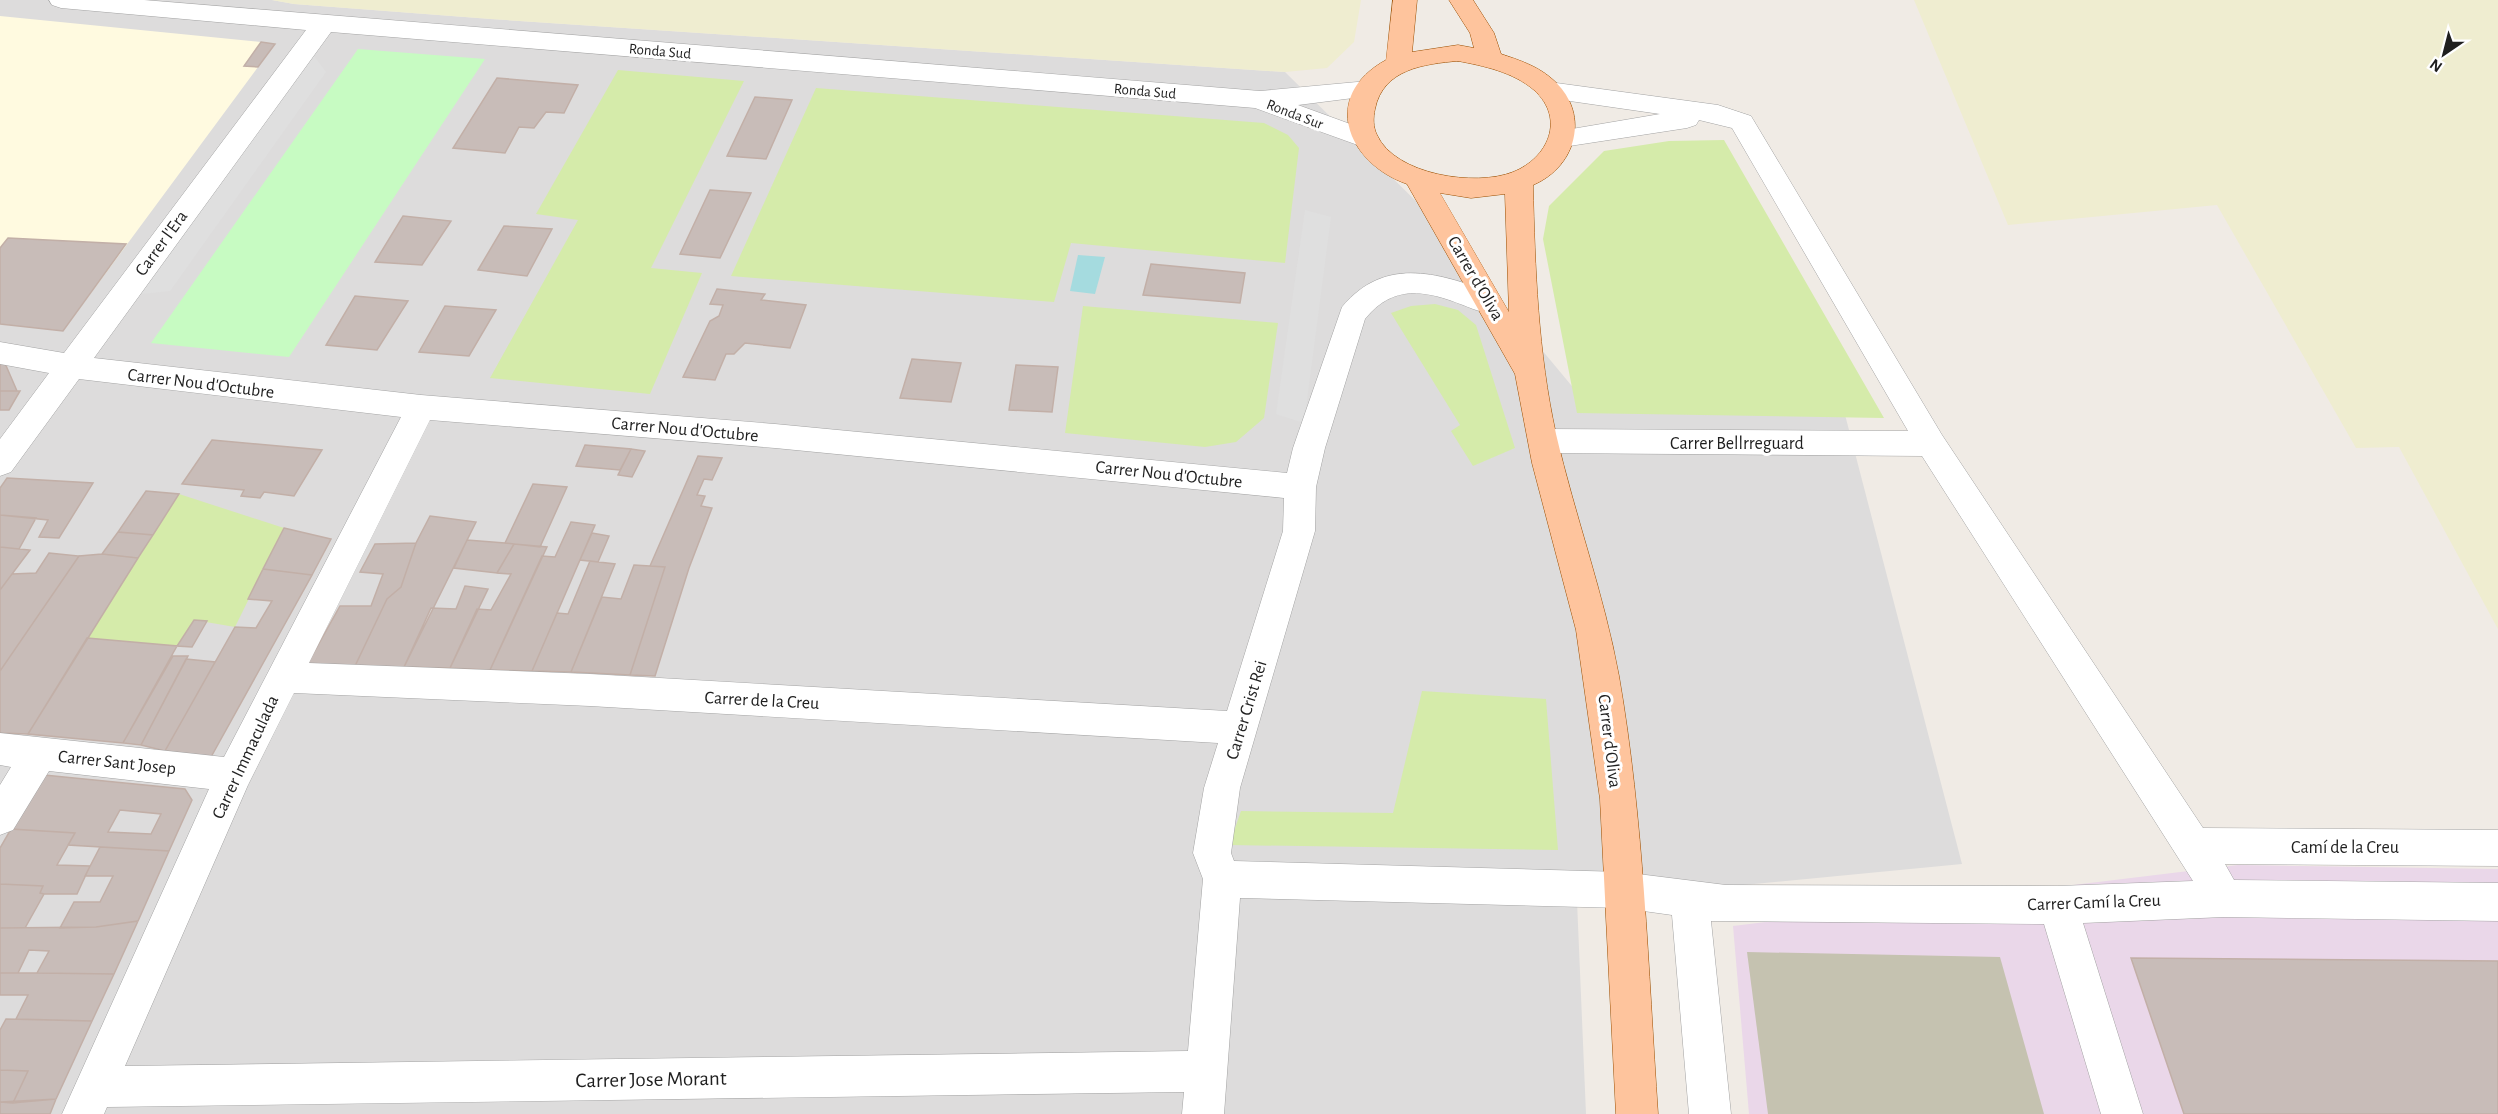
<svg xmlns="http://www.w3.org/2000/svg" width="2498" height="1114" font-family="'Alegreya Sans',sans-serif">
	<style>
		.residential { fill: #dddcdc }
		.industrial { fill: #ead7e9 }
		.education { fill: #fffae0 }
		.construction { fill: #c5c2b0 }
		.farmland { fill: #efedd0 }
		.grass { fill: #d5ebaa }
		.park { fill: #c7fbc2 }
		.parking { fill: #dfdfdf }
		.water { fill: #a5dbdf }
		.building { fill: #c8bcb8; stroke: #c2afa7; stroke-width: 1.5; fill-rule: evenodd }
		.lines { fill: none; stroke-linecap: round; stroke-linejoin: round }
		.minor-casing { stroke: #a3a3a3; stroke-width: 1 }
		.major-casing { stroke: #9b4e00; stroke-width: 1 }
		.minor { fill: #fff; fill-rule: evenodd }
		.major { fill: #fec49d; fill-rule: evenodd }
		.labels { text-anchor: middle; stroke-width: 6; stroke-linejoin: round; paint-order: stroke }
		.far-street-label { font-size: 15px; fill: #1f1f1f; stroke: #fff }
		.street-label { font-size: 18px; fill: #1f1f1f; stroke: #fff }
		.near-street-label { font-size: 21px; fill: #1f1f1f; stroke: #fff }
	</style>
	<rect width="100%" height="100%" fill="#f0ebe5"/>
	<path class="residential" d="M0 0H272L294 4 491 19 1285 72 1428 213 1581 397 1843 407 1962 864 1577 901 1586 1114H0Z"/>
	<path class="industrial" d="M2238 865 2498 869V1114H1749L1733 926Z"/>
	<path class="education" d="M0 16 261 42 244 65 258 67 63 331 0 324Z"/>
	<path class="construction" d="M1747 952 2000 957 2044 1114H1768Z"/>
	<path class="farmland" d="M272 0H1361L1354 42 1327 68 1285 72 491 19 294 4Z
		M1914 0H2498V629L2399 447 2356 448 2217 205 2008 225Z"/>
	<path class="grass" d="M618 70 744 81 651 268 702 273 650 394 490 378 578 220 536 214Z
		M816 88 1264 123 1288 135 1299 148 1285 263 1071 243 1054 302 731 276Z
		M1724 140 1884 418 1577 413 1543 239 1549 206 1604 151 1669 141Z
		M1435 304 1458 310 1476 325 1515 448 1473 466 1451 431 1460 425 1391 313 1411 306Z
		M1083 306 1278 323 1264 418 1236 442 1205 447 1065 433Z
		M179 494 284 528 235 627 194 620 177 646 87 638Z
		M1422 691 1546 699 1558 850 1229 845 1241 811 1393 813Z"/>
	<path class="park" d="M358 49 485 59 289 357 151 343Z"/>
	<path class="parking" d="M314 56 326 72 170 291 141 294Z
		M1305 210 1331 217 1304 423 1276 414Z"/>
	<path class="water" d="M1078 255 1105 257 1095 294 1070 291Z"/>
	<path class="building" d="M261 42 275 44 258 67 244 66Z
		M497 78 578 85 564 113 546 112 534 128 519 127 505 153 453 148Z
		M755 97 792 100 766 159 727 156Z
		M710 190 751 193 720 258 680 254Z
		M403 216 451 221 422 265 375 262Z
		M504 226 552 229 527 276 478 270Z
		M8 238 126 244 63 331 0 324V248Z
		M1151 264 1245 273 1240 303 1143 295Z
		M717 289 765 294 761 300 806 305 790 348 745 343 734 354H726L715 380 683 377 710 321 719 316 723 305 710 304Z
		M355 296 408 301 377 350 326 345Z
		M445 306 496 310 469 356 419 352Z
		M912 359 961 363 951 402 900 398Z
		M0 361H4L17 391H0Z
		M1016 365 1058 367 1052 412 1009 410Z
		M0 391H20L9 410H0Z
		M212 440 322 450 294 496 264 492 260 498 241 496 244 490 182 484Z
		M585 445 631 449 620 470 576 466Z
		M631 449 645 451 632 477 618 475Z
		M698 456 722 458 712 480 704 479 697 495 705 496 701 506 712 508 689 568 655 676 630 675 665 567 650 566Z
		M7 478 93 483 59 538 39 537 48 520 0 515V488Z
		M533 484 567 487 540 547 505 543Z
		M146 491 179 494 153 535 118 532Z
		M0 515 36 518 19 549 0 547Z
		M430 516 476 522 404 667 355 666 387 599 401 587 416 543Z
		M571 522 595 525 532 671 490 670 542 556 555 557Z
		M284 528 331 539 312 575 263 569Z
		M118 532 153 535 138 558 102 554Z
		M592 533 609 536 598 562 580 560Z
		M467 540 505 543 514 544 497 573 454 568Z
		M416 543 401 587 387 599 355 666 307 665 340 606H371L383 574 360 572 375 544Z
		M514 544 547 547 490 670 450 668 477 609 491 610 511 574 497 573Z
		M0 547 30 550 0 590Z
		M49 553 79 556 0 671V590L12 574 36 573Z
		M102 554 138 558 28 734 0 733V671L79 556Z
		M590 561 615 564 571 672 532 671 557 613 568 614Z
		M634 565 665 567 630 675 571 672 602 597 621 599Z
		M263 569 312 575 211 757 165 751 235 627 256 628 272 601 248 599Z
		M465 586 488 589 450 668 404 667 431 608 456 609Z
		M194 620 207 621 192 647 177 646Z
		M87 638 177 646 123 743 28 734Z
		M173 656H188L141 745 123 743Z
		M186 659 215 662 165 751 141 745Z
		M44 775 185 789 192 800 169 851 68 845 75 833 11 829ZM120 810 161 814 151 834 108 832Z
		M11 829 75 833 57 865 90 866 77 894H44L40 893 43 886 0 884V848Z
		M100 847 169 851 138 921 96 927 60 928 74 902H100L113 876H85Z
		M0 884 43 886 40 893 44 894 25 928H0Z
		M138 921 114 974 37 973 49 951 29 950 18 973H0V928L96 927Z
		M2131 958 2498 961V1114H2184Z
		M0 973H37L114 974 92 1021 16 1019 28 995H0Z
		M6 1019 92 1021 56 1099 13 1103 28 1071 0 1070V1030Z
		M0 1070 28 1071 13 1103 0 1102Z
		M56 1099 50 1114H0V1102Z"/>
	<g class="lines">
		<g class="minor-casing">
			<path id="minor" d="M49 0H144L1260 91 1368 81 1377 83 1381 89 1377 95 1298 105 1375 133 1379 139 1375 145 1366 148 1255 108 331 32 94 358 421 395 775 424 1287 473 1293 448 1342 307C1386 254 1442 274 1498 295L1503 303 1498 311C1485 315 1476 310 1463 305 1425 290 1393 284 1365 319L1325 448 1316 487 1315 531 1240 788 1231 853 1234 861 1622 872 1726 885 2058 886 2193 881 1922 456 1544 453 1533 450 1528 441 1533 432 1544 429 1908 431 1732 128 1699 120 1696 125 1687 128 1563 147 1554 144 1550 138 1554 132 1660 114 1549 98 1540 96 1536 90 1540 84 1549 82 1718 105 1751 116 1942 435 2203 828 2498 830V866L2225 864 2234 880 2498 883V921L2224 917 2083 923 2143 1114H2101L2044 924 1711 921 1731 1114H1689L1672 915 1622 908 1240 898 1224 1114H1182L1184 1092 107 1107 104 1114H62L209 789 49 771 13 830 0 835V785L11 767 0 765V733L224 757 401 417 79 379 11 472 0 476V439L49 373 0 364V342L64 353 306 30 61 8 52 5ZM430 420 775 448 1284 498 1283 531 1227 711 590 674 309 663ZM294 693 590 706 1218 743 1204 788 1193 853 1203 879 1188 1051 125 1066 248 785Z"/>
		</g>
		<g class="major-casing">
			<path id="major" d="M1393 0H1417L1412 52 1458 45 1474 48 1470 33 1449 0H1473L1494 33 1501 54C1519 60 1537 66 1551 78 1591 111 1578 166 1533 185 1535 269 1538 352 1556 434 1575 516 1604 594 1619 676 1644 820 1648 968 1658 1114H1616L1600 799 1576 630 1532 463 1515 374 1407 184C1347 163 1320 96 1386 60ZM1458 61C1484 66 1513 72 1534 90 1566 119 1548 158 1513 172 1476 187 1395 175 1377 135 1373 127 1373 118 1375 109 1383 69 1424 64 1458 61ZM1440 193 1471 198 1505 194 1509 312Z"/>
		</g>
		<use href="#minor" class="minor"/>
		<use href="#major" class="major"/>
	</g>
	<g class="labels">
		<g class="far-street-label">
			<text transform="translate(660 51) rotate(5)" y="5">Ronda Sud</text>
			<text transform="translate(1145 91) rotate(5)" y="5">Ronda Sud</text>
			<text transform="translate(1295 114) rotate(21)" y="5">Ronda Sur</text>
		</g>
		<g class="street-label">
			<text transform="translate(161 243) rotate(-54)" y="6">Carrer l'Era</text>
			<text transform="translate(1476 278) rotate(60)" y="6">Carrer d'Oliva</text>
			<text transform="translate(201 383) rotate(7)" y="6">Carrer Nou d'Octubre</text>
			<text transform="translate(685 429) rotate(5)" y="6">Carrer Nou d'Octubre</text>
			<text x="1737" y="449">Carrer Bellrreguard</text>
			<text transform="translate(1169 474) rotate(6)" y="6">Carrer Nou d'Octubre</text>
			<text transform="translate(762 700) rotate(3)" y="6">Carrer de la Creu</text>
			<text transform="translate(1246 710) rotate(-73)" y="6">Carrer Crist Rei</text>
			<text transform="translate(1610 741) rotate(83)" y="6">Carrer d'Oliva</text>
			<text transform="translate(245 757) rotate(-65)" y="6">Carrer Immaculada</text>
			<text transform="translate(117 762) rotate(6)" y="6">Carrer Sant Josep</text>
			<text x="2345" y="853">Camí de la Creu</text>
			<text transform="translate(2094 902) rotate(-2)" y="6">Carrer Camí la Creu</text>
		</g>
		<g class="near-street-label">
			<text transform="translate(651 1079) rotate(-1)" y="7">Carrer Jose Morant</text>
		</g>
	</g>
	<g transform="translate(2444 54) rotate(215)" stroke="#ffffff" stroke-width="4.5" paint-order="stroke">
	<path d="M0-4.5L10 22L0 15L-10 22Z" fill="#1f1f1f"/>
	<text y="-9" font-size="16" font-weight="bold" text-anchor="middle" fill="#1f1f1f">N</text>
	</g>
</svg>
